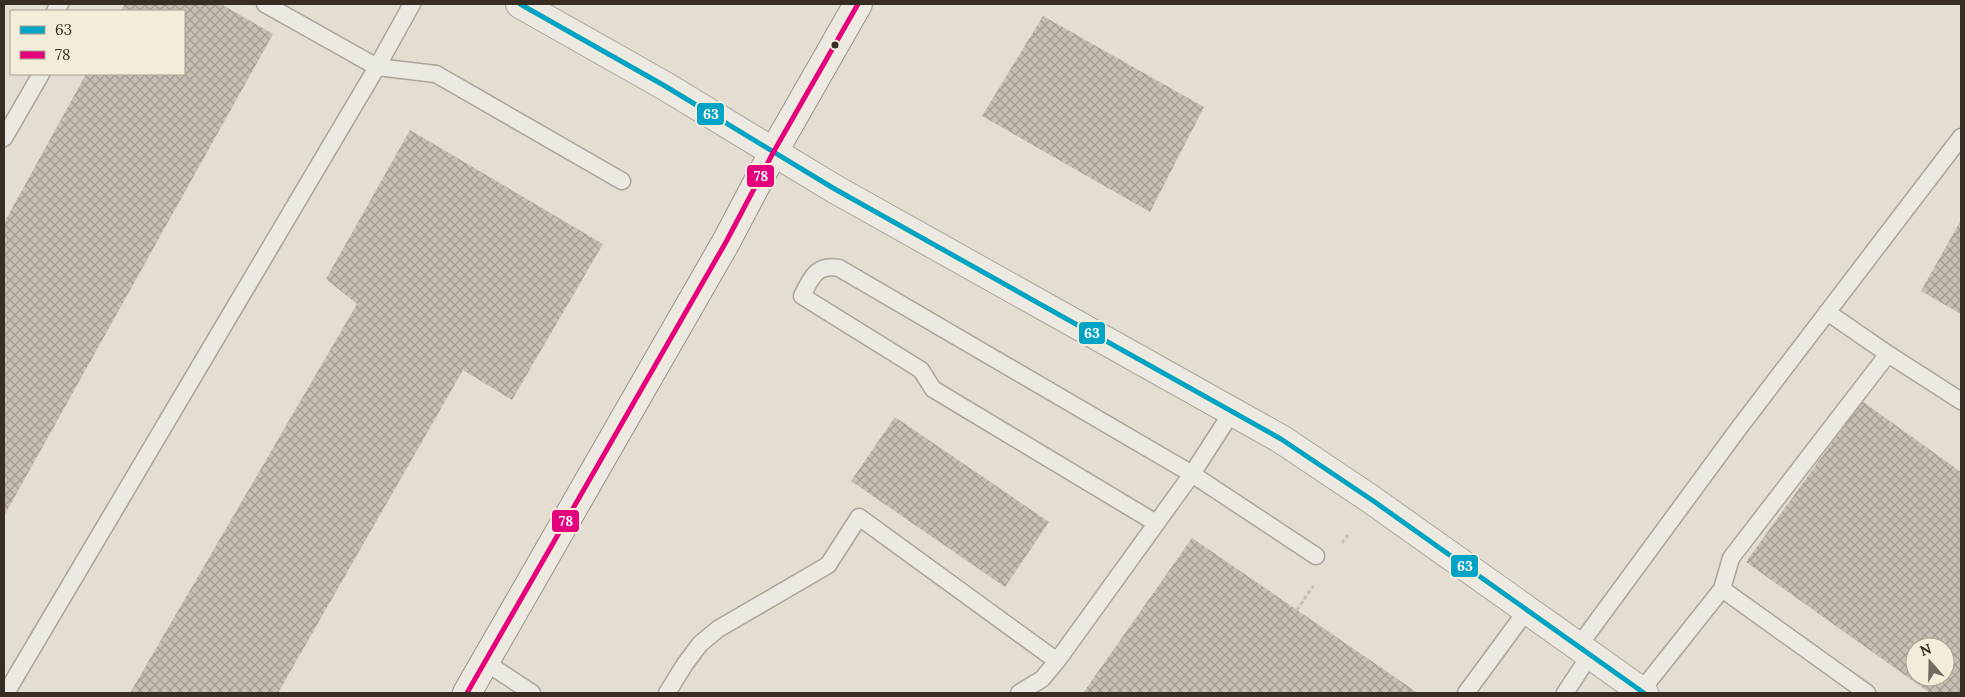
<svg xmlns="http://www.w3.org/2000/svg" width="1965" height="697" font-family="Lora,serif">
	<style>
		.building { fill: url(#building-cross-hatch); fill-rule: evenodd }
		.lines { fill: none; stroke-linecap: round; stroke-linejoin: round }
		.lane-casing { stroke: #aaa49a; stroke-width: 19 }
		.street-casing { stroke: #aaa49a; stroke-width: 30 }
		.secondary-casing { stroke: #99938a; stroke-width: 30 }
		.path { stroke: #c5c0b8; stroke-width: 3; stroke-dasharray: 4 2.5; stroke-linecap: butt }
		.lane { stroke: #ece9e2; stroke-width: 16 }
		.street { stroke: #ece9e2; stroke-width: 28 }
		.secondary { stroke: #ece9e2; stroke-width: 28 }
		.bus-1-casing { stroke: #f3ecd9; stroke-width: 9 }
		.bus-2-casing { stroke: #f3ecd9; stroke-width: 9 }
		.bus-1 { stroke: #03a3c5; stroke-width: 5 }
		.bus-2 { stroke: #e5007d; stroke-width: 5 }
		.bus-dot { fill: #382d22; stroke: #f3ecd9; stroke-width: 2 }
		.line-badge { stroke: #f3ecd9; stroke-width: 2 }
		.badge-label { font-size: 14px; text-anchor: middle; font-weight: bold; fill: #fff }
	</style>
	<defs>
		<pattern id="building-cross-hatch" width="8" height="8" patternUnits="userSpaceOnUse" patternTransform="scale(1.25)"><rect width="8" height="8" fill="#c8beb3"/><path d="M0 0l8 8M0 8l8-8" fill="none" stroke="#a39b91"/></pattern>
	</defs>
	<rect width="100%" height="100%" fill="#e4ded2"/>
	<path class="building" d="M125 4H221L273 34 4 516V223L86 74H184V11H121Z
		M1043 16 1204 107 1150 212 982 116Z
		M410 130 603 244 512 400 463 370 278 693H130L357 304 326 279Z
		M1961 220V314L1921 291Z
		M1862 401 1961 472V693H1930L1746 562ZM1915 647H1945V677H1915Z
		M895 417 1049 522 1005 587 851 481Z
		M1192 538 1297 610 1418 693H1083Z"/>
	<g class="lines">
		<g class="lane-casing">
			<path id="lane" d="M265 4 377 67 412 4
				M55 11 60 4
				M4 138 41 74
				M1888 354 1961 401
				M1232 412 1192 474 1316 556
				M1722 589 1867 693
				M1578 647 1739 428 1961 137
				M485 662 532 693
				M1641 691 1722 589 1731 558 1888 354 1827 312
				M6 693 377 67 436 74 622 181
				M667 693 685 664 700 644 718 629 828 565 859 517 1057 661 1192 474 839 268C816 264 811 278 802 296L921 370 933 389 1156 523
				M1019 693 1042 679 1057 661
				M1466 693 1527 610
				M1565 693 1590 655"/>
		</g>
		<g class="street-casing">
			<path id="street" d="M520 4 665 86 833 188 1281 439 1372 500 1644 693"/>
		</g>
		<g class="secondary-casing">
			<path id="secondary" d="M467 693 726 242 774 151 858 4"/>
		</g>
		<path class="path" d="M1342 543 1350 532
			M1297 610 1313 586"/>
		<use href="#lane" class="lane"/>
		<use href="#street" class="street"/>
		<use href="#secondary" class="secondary"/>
		<g class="bus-1-casing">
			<path id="bus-1" d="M520 4 665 86 833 188 1281 439 1372 500 1644 693"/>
		</g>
		<g class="bus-2-casing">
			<path id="bus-2" d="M467 693 726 242 774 151 858 4"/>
		</g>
		<use href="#bus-1" class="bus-1"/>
		<use href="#bus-2" class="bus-2"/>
	</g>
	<circle class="bus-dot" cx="835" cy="45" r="4.5"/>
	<g class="line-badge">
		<rect x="696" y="102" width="29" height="24" rx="5" fill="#03a3c5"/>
		<rect x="746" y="164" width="29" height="24" rx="5" fill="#e5007d"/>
		<rect x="1078" y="321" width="28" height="24" rx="5" fill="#03a3c5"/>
		<rect x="551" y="509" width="29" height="24" rx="5" fill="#e5007d"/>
		<rect x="1450" y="554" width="29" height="24" rx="5" fill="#03a3c5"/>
	</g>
	<g class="badge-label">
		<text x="711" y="119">63</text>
		<text x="761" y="181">78</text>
		<text x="1092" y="338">63</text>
		<text x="566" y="526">78</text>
		<text x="1465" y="571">63</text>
	</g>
	<rect width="1965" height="697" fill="none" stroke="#382d22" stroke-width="10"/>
	<rect x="10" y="10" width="175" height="65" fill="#f3ecd9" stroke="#a8a090"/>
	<rect x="20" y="26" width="25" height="8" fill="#03a3c5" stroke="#a8a090"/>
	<text x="55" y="35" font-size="15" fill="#382d22">63</text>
	<rect x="20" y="51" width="25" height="8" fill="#e5007d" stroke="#a8a090"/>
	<text x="55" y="60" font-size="15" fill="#382d22">78</text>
	<g transform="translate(1930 662) rotate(340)"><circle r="24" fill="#f3ecd9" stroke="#a8a090"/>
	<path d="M0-4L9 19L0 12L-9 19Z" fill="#746b60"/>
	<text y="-8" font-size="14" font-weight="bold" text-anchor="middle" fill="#382d22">N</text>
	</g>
</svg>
